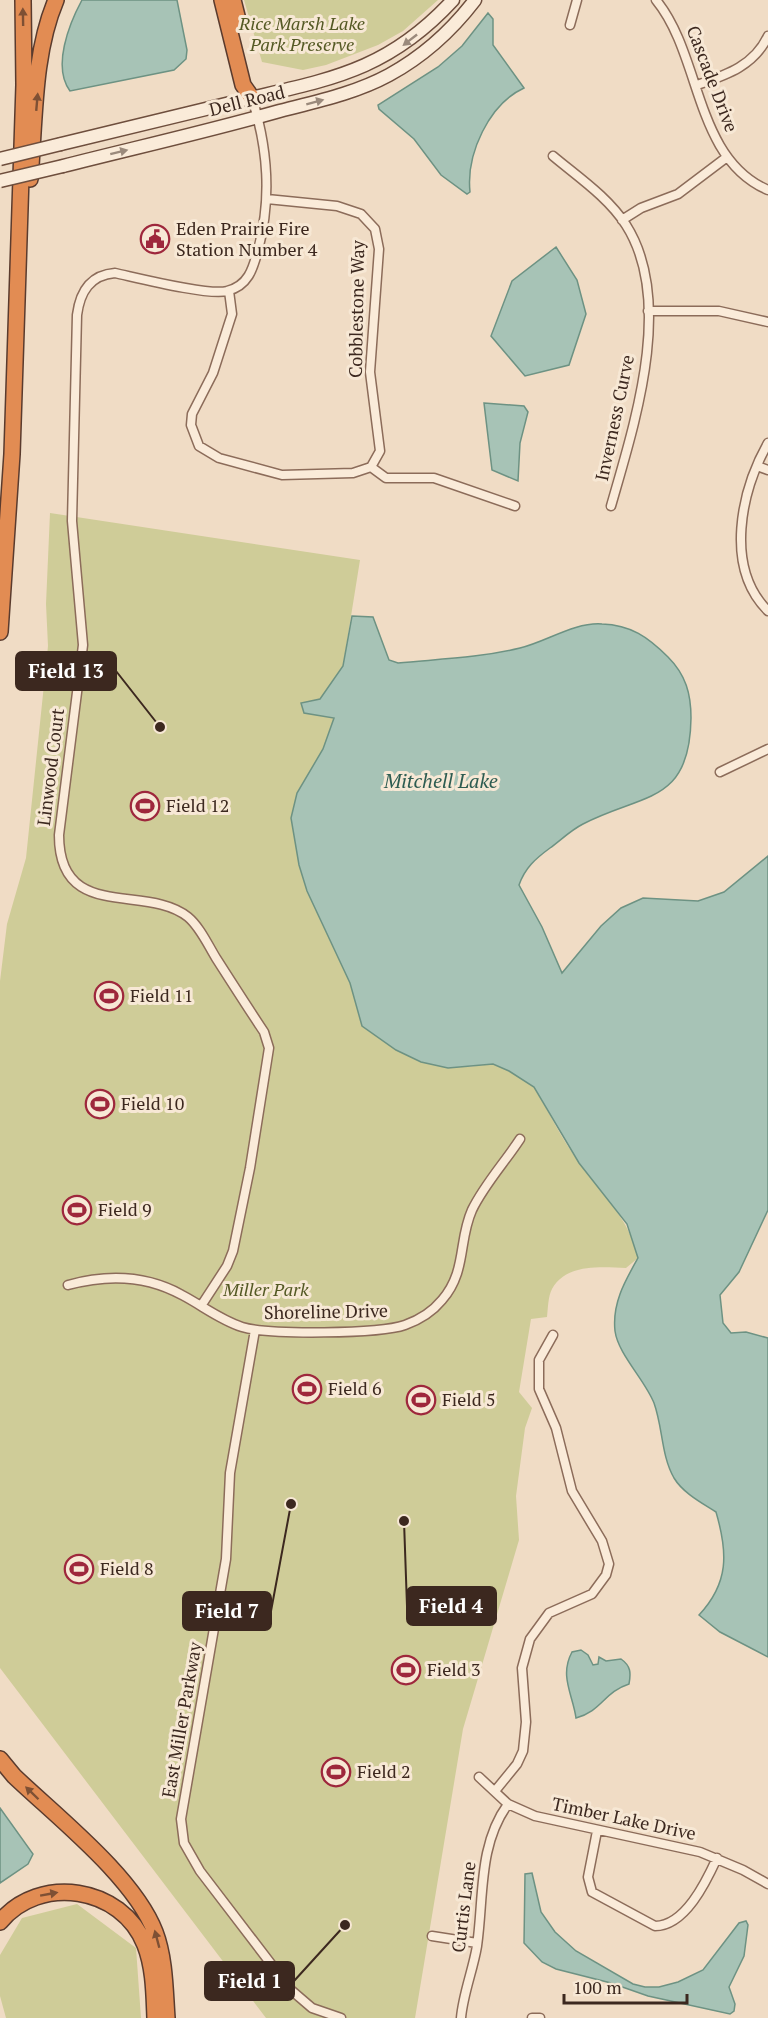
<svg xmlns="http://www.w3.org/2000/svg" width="768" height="2018" font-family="'PT Serif',serif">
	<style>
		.green { fill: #cfcc98 }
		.water { fill: #a7c3b6; stroke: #6d9283; stroke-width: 1.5 }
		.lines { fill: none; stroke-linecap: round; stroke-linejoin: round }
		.street-casing { stroke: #8c6c5a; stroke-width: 11 }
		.secondary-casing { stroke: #6e4e3d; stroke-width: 15 }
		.highway-casing { stroke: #5a3b2e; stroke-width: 18 }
		.street { stroke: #faebd9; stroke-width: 8 }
		.secondary { stroke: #faebd9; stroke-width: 12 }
		.highway { stroke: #e28c53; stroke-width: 15 }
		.secondary-bridge-casing { stroke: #6e4e3d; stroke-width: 15; stroke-linecap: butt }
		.secondary-bridge { stroke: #faebd9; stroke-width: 12 }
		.oneway { fill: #7e5034 }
		.oneway2 { fill: #9b8a7c }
		.labels { text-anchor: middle; stroke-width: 6; stroke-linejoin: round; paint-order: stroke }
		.park-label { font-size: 18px; font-style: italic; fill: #545924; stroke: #f7e8d5 }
		.street-label { font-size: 18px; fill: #3c281f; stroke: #f7e8d5 }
		.poi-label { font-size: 18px; fill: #3c281f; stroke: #f7e8d5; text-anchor: start }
		.water-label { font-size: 20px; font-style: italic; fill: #2d5c51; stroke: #f7e8d5 }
		.leader { fill: none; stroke: #3c281f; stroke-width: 2 }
		.callout-dot { fill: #3c281f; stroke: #f7e8d5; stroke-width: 2 }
		.callout { fill: #3c281f; stroke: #3c281f; stroke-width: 2 }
		.callout-label { font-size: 20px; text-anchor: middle; font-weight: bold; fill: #fff }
	</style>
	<rect width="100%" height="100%" fill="#f0dcc5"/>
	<path class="green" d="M244 0H438L403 31 378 45 326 65 303 70 262 62Z
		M50 513 360 560 343 666 320 699 304 713 334 718 323 749 297 793 307 891 350 983 362 1026 467 1067 493 1064 509 1071 534 1087C549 1112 562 1140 580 1164 603 1197 629 1217 638 1258L626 1268C602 1267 566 1263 552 1289 548 1296 548 1309 547 1317L531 1319 519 1392 532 1408 525 1428 516 1496 519 1540 463 1729 415 2018H266L0 1668V981L7 924 26 858 48 646 46 604Z
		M77 1904 136 1948 141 2018H6L0 1996V1955L22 1918Z"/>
	<path class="water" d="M82 0H177L187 50 186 59 174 70 70 91C52 67 69 24 82 0Z
		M488 13 493 19V45L524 88C489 104 466 154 470 192L467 194 441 175 414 139 379 109 378 105 438 67 462 46Z
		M556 247 577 280 586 314 569 365 525 376 491 336 512 281Z
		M484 403 524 406 528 412 520 443 518 481 492 470Z
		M352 616 373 617 389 660 398 663C439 659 479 658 520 648 546 642 574 622 602 624 631 625 648 637 668 657 686 675 691 694 691 718 690 805 642 793 583 824 571 830 561 840 550 848 535 859 525 868 519 885L542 927 562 973 601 926 621 908 643 898 698 901 724 892 768 856V1210L739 1272 720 1295 723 1323 731 1333 746 1332 768 1338V1657L720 1632 699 1615C729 1583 728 1553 716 1512 702 1503 683 1493 674 1478 661 1455 663 1428 654 1403 645 1380 618 1354 615 1331 612 1303 625 1281 638 1258L627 1224 579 1163 534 1087 509 1071 493 1064 448 1068 421 1062 396 1050 362 1026 350 983 307 891 299 865 291 818 297 793 323 749 334 718 304 713 301 703 320 699 343 666Z
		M581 1650 588 1655 593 1665 598 1664 599 1657 606 1661 621 1659C631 1666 631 1673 629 1684 604 1692 602 1711 576 1718 573 1695 559 1676 572 1652Z
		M0 1808 33 1854 28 1864 0 1883Z
		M532 1873 541 1912 555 1932 576 1951 633 1984 645 1987H659L678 1982 703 1970 739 1923 746 1921 748 1925 744 1956 729 1987 735 2004 734 2011 730 2014 648 1996 611 1983 556 1969 542 1962 524 1943 525 1874Z"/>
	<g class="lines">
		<g class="street-casing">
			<path id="street" d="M656 0C702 56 694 158 768 190
				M570 25 577 0
				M697 85C726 75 754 66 768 36
				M553 156C578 177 608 197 626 225 675 302 634 425 611 506
				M622 220 641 208 678 194 727 157
				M229 291 232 314 213 373 192 414 191 425 199 446 219 458 282 475 353 473 371 467 380 451 370 372 379 249 375 229 361 214 337 206 267 199
				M648 311H719L768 322
				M768 443C741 491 724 567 768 611
				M757 466 768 470
				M371 467 386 478H434L515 506
				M720 772 768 749
				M68 1285C108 1274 146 1275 182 1295 203 1306 220 1320 242 1327 269 1335 379 1334 405 1325 419 1320 433 1311 442 1300 467 1271 458 1241 472 1210 484 1185 505 1162 520 1139
				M201 1306 227 1266 233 1251 250 1168 269 1048 264 1032C248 1008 232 983 216 958 208 945 200 927 188 917 146 883 59 923 59 835L83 645 72 521 77 315C80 292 90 275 115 273 138 278 209 296 227 291 248 286 253 269 258 250 272 198 268 149 252 98
				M255 1330 230 1473 226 1559 181 1819 184 1843 200 1871 291 1990 312 2008 341 2018
				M479 1777 508 1804 535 1816 700 1852 743 1870 768 1884
				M495 1791 517 1764 523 1751 526 1722 522 1668 530 1639 549 1613 592 1594 606 1575 609 1564 602 1541 572 1491 556 1428 539 1389V1360L553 1335
				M597 1831 588 1877 592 1892 655 1926C685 1926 706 1882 717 1858
				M432 1936 477 1943
				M461 2018C463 1994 473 1970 477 1946 484 1897 478 1845 508 1804
				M532 2018H540"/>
		</g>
		<g class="secondary-casing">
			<path id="secondary" d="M61 144C118 130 174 117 230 103 323 80 384 75 453 0
				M63 166C134 148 205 132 276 112 314 102 354 94 389 75 422 57 452 30 475 0"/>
		</g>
		<g class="highway-casing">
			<path id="highway" d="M222 0 243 85 252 98
				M233 0 239 24
				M30 179C35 120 33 54 56 0
				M0 632 12 454 24 85 23 0
				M0 1759 14 1776C57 1817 134 1877 155 1932 165 1958 165 1990 167 2018
				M0 1922C39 1874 122 1886 145 1945 154 1968 154 1994 155 2018"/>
		</g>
		<use href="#street" class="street"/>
		<use href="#secondary" class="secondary"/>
		<use href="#highway" class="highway"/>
		<g class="secondary-bridge-casing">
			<path id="secondary-bridge" d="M0 159 61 144
				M0 181 63 166"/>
		</g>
		<use href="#secondary-bridge" class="secondary-bridge"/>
	</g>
	<defs><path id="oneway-solid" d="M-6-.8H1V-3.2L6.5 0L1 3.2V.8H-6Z" transform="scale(1.5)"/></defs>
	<g class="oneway">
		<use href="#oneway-solid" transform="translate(23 17) rotate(-91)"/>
		<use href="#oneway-solid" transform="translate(37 102) rotate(-85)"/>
		<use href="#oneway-solid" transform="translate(32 1793) rotate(-136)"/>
		<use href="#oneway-solid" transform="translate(49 1894) rotate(-10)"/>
		<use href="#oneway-solid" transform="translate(157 1939) rotate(-105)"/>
	</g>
	<g class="oneway2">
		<use href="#oneway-solid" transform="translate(410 40) rotate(142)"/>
		<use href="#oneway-solid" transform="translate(315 102) rotate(-15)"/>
		<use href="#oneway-solid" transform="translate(119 152) rotate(-14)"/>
	</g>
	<defs>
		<g id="civic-ring" transform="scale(1.5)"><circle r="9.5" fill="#f7e8d5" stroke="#9e273c" stroke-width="1.5"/><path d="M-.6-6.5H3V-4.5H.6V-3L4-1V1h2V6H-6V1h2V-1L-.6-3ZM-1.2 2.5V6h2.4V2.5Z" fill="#9e273c"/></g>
		<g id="stadium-ring" transform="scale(1.5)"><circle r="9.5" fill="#f7e8d5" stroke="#9e273c" stroke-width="1.5"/><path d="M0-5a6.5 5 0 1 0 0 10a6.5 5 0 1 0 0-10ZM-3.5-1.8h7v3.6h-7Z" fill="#9e273c"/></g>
	</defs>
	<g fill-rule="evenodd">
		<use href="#civic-ring" x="155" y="239"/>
		<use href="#stadium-ring" x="145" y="806"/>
		<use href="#stadium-ring" x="109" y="996"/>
		<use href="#stadium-ring" x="100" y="1104"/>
		<use href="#stadium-ring" x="77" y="1210"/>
		<use href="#stadium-ring" x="307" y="1389"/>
		<use href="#stadium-ring" x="421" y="1400"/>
		<use href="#stadium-ring" x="79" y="1569"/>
		<use href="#stadium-ring" x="406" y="1670"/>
		<use href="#stadium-ring" x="336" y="1772"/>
	</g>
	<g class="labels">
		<g class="park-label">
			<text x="302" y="30">Rice Marsh Lake<tspan x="302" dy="21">Park Preserve</tspan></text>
			<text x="266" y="1296">Miller Park</text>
		</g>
		<g class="street-label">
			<text transform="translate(712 79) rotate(69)" y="6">Cascade Drive</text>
			<text transform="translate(247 101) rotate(-14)" y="6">Dell Road</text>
			<text transform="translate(357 309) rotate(-89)" y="6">Cobblestone Way</text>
			<text transform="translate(615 418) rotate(-78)" y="6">Inverness Curve</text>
			<text transform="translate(51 767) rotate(-83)" y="6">Linwood Court</text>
			<text transform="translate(326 1312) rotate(-1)" y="6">Shoreline Drive</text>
			<text transform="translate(182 1720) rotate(-80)" y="6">East Miller Parkway</text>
			<text transform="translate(624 1819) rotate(12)" y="6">Timber Lake Drive</text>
			<text transform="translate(464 1907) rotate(-83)" y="6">Curtis Lane</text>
		</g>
		<g class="poi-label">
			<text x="176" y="235">Eden Prairie Fire<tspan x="176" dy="21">Station Number 4</tspan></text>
			<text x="166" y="812">Field 12</text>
			<text x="130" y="1002">Field 11</text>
			<text x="121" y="1110">Field 10</text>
			<text x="98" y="1216">Field 9</text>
			<text x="328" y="1395">Field 6</text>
			<text x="442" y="1406">Field 5</text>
			<text x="100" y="1575">Field 8</text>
			<text x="427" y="1676">Field 3</text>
			<text x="357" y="1778">Field 2</text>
		</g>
		<g class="water-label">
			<text x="441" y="788">Mitchell Lake</text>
		</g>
	</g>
	<path class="leader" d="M160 727L116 671M404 1521L407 1606M291 1504L271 1611M345 1925L294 1981"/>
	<g class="callout-dot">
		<circle cx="160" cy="727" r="6"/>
		<circle cx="404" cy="1521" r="6"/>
		<circle cx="291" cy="1504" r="6"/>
		<circle cx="345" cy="1925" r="6"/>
	</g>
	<g class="callout">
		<rect x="16" y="652" width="100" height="38" rx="6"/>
		<rect x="407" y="1587" width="89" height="38" rx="6"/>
		<rect x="183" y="1592" width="88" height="38" rx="6"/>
		<rect x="205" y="1962" width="89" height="38" rx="6"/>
	</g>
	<g class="callout-label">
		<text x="66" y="678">Field 13</text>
		<text x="451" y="1613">Field 4</text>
		<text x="227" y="1618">Field 7</text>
		<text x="250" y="1988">Field 1</text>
	</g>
	<path d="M564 1994v9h123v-9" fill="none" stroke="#3c281f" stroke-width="3"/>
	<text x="573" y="1994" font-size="18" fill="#3c281f" stroke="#f7e8d5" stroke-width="4.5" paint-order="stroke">100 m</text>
</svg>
